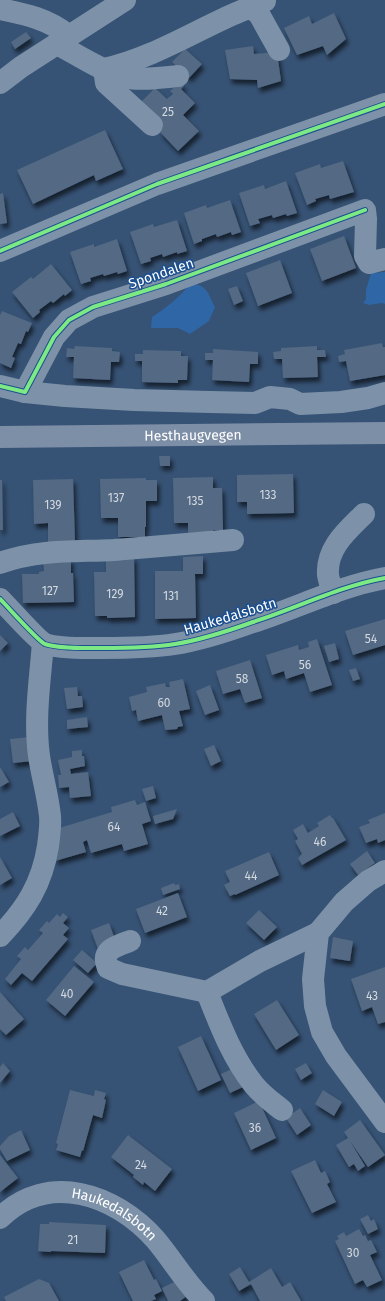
<svg xmlns="http://www.w3.org/2000/svg" width="385" height="1301" font-family="'Fira Sans',sans-serif">
	<style>
		.green { fill: #2f66a5 }
		.building { fill: #526984; filter: url(#shadow) }
		.lines { fill: none; stroke-linecap: round; stroke-linejoin: round }
		.minor { stroke: #7d92a8; stroke-width: 22 }
		.major { stroke: #7d8ea7; stroke-width: 22 }
		.cycleway-casing { stroke: #1b4f8f; stroke-width: 6 }
		.cycleway { stroke: #7ce984; stroke-width: 4 }
		.labels { text-anchor: middle; stroke-width: 3; stroke-linejoin: round; paint-order: stroke }
		.number-label { font-size: 12px; fill: #d4dae0 }
		.street-label { font-size: 14px; fill: #fff; stroke: #1b4f8f }
	</style>
	<defs>
		<filter id="shadow"><feDropShadow dx="2.5" dy="4.5" stdDeviation="2" flood-color="#0009"/></filter>
	</defs>
	<rect width="100%" height="100%" fill="#365274"/>
	<path class="green" d="M385 272V304L382 303 369 305 363 303 366 299V290L371 273Z
		M191 283C208 286 207 292 215 307L209 321 190 334 178 328H151L152 317C167 307 180 297 191 283Z"/>
	<path class="building" d="M334 13 346 39 327 55 323 46 297 55 284 28 309 16 312 24Z
		M26 32 31 38 15 49 11 42Z
		M253 46 254 54 277 52 281 81 258 88 257 80 230 79 225 50Z
		M185 49 202 64 189 78 172 62Z
		M180 82 184 86 181 89 195 103 183 115 199 131 178 151 161 133 160 131 163 128 139 104 155 88 167 99 173 94 170 91Z
		M105 130 123 169 96 181 94 175 33 204 17 170Z
		M343 161 354 192 330 199 329 195 315 199 316 201 307 205 295 173 320 164 321 168Z
		M286 181 297 213 287 216 286 214 273 218 272 215 258 219 260 223 250 226 239 193 264 185 265 189Z
		M3 193 7 223 0 224V194Z
		M230 200 241 232 232 235 231 232 217 237 216 234 202 239V241L194 244 184 213 206 205 207 208Z
		M177 220 187 251 177 254V252L163 257 162 254 150 258 151 261 141 264 130 232 153 224 154 227Z
		M344 236 356 268 322 281 310 249Z
		M117 239 127 271 118 274 117 272 104 276 103 274 90 278 91 281 81 284 70 252 94 244V247Z
		M280 260 292 293 258 306 246 273Z
		M51 264 72 290 65 296 64 294 53 303 51 301 39 310 40 312 33 318 12 292 31 277 33 279Z
		M237 286 243 301 234 305 228 289Z
		M2 311 32 323 28 332 26 331 21 344 18 343 12 357 15 358 11 368 0 363V315Z
		M382 343 383 347H385V375L350 381 346 361 339 362 338 356 345 354 344 350Z
		M75 346 112 348V351L120 352 119 362H111L110 380 73 378 74 357H66L67 348 74 349Z
		M317 346V350H325L326 357H317L318 377 283 378 282 359H274L273 352 281 351V348Z
		M213 349 258 352V364H250L249 382 212 380 213 360H205V353H213Z
		M143 350 181 351V356H188L187 380H178V383L142 382V361H135V354H143Z
		M159 456H170V466H160Z
		M293 474 294 513 247 514V502H237V475Z
		M213 477V488H222L223 530H213V532L188 533V523H174L173 478Z
		M146 478V480H157V501H146V527H145V537H118V518H101L100 479Z
		M73 479 75 541 48 542V523L34 524 33 480Z
		M0 480H2L3 530H0Z
		M203 556V574H195L196 618 155 619V571H183V557Z
		M106 557H134L135 617 107 618V616H95L94 572H106Z
		M43 559H71V573H73L74 602 23 603 22 574H39V572L44 571Z
		M385 619V645L353 655 345 631Z
		M0 635 8 643 0 651Z
		M317 639 332 685 310 692 304 673 286 679 284 671 272 675 266 655 298 645 299 650 309 647 308 642Z
		M335 643 339 659 329 662 324 646Z
		M250 660 262 698 245 703 240 689 223 694 216 671Z
		M356 668 360 679 353 681 349 670Z
		M183 679 190 709 179 711 183 726 178 727 177 729 165 730 162 715 138 721 136 710 132 711 129 697 147 692 146 687 165 683 166 687H170L169 682Z
		M210 685 219 710 205 715 196 691Z
		M77 687 78 696H82L83 707 67 709 64 688Z
		M87 717 88 727 67 729V720Z
		M30 737 33 761 13 763 10 739Z
		M214 745 221 761 211 766 204 749Z
		M82 750V756H84L85 766 70 769 71 774 88 772 91 796 70 798 69 787 59 788 58 775H61L58 760 72 757V751Z
		M0 767 9 782 0 787Z
		M153 786 156 798 146 801 142 789Z
		M135 800 137 805 145 802 151 821 142 824 148 844 124 851 122 844 91 853 87 840 83 842 86 852 55 861 56 829 112 812 111 807Z
		M177 809 173 819 155 824 153 816Z
		M13 812 20 826 0 836V819Z
		M385 813V840L378 843 377 839 366 843 359 827 370 823 368 820Z
		M330 815 332 818H333L346 840 302 865 298 858 302 854 295 841 298 839 293 830 303 824 308 833 319 826 317 823Z
		M367 851 375 863 358 875 350 864Z
		M269 852 279 875 235 895V894L230 896 224 885 230 882 225 871Z
		M0 857 12 878 0 885Z
		M174 883 175 885 179 884 180 889 163 895 161 888Z
		M178 893 187 917 145 933 136 909Z
		M259 910 277 927 264 940 246 923Z
		M63 913 68 917 63 923 69 928 63 935 68 939 32 981 22 973 11 985 5 979 21 959 17 956 25 947 28 950 43 933 39 930 47 921 49 923 57 914 60 917Z
		M109 923 116 942 98 949 91 930Z
		M333 937 353 941 350 961 330 958Z
		M82 950 97 963 88 973 73 960Z
		M74 966 94 982 65 1016 46 1000Z
		M385 967V1022L378 1024 372 1007 362 1011 351 979Z
		M0 992 24 1019 6 1035 0 1029Z
		M277 1000 299 1035 276 1050 254 1014Z
		M201 1036 221 1080 198 1091 178 1047Z
		M3 1063 10 1071 0 1083V1067Z
		M306 1063 312 1073 301 1080 295 1069Z
		M234 1068 243 1087 230 1093 221 1074Z
		M70 1090 94 1096 95 1090 106 1093 104 1099 106 1100 102 1118 93 1115 83 1151 82 1150 80 1157 56 1150 58 1144 56 1143Z
		M323 1090 342 1102 334 1116 315 1104Z
		M259 1101 276 1138 251 1150 234 1113Z
		M300 1108 311 1125 297 1135 286 1118Z
		M360 1120 385 1155 368 1167 350 1141 365 1166 358 1171 354 1164 349 1167 336 1145 348 1138 344 1132Z
		M21 1130 30 1150 7 1161 0 1149V1146L9 1136Z
		M128 1135 172 1169 155 1191 144 1182 143 1185 133 1177 134 1175 111 1157Z
		M0 1155 18 1178 0 1192Z
		M315 1160 321 1173 325 1171 330 1182 327 1184 336 1202 312 1213 291 1171Z
		M368 1215 371 1221 374 1219 378 1229 368 1234 360 1219Z
		M49 1222 106 1225 105 1253 51 1251V1252L38 1251 40 1224H49Z
		M359 1229 363 1236 365 1235 368 1241 371 1240 377 1252 370 1255 382 1280 367 1287 363 1280 355 1284 335 1241 339 1239 337 1236 344 1232 346 1236Z
		M144 1260 154 1280 156 1279 162 1291 154 1295 156 1299 151 1301H133L119 1272Z
		M240 1267 249 1282 271 1268 282 1287 290 1282 301 1301H260L251 1284 239 1291 229 1274Z
		M39 1279 49 1283 59 1301H6L4 1297Z
		M176 1281 187 1296 180 1301H168L162 1288Z"/>
	<g class="lines">
		<g class="minor">
			<path d="M248 8 255 11 259 14 279 50"/>
			<path d="M0 9C25 14 49 19 69 36"/>
			<path d="M57 44C76 54 108 75 128 78 145 80 161 78 178 76"/>
			<path d="M0 83 21 67 125 0"/>
			<path d="M152 125 106 83 104 69C150 59 191 33 234 14 244 10 254 5 265 1"/>
			<path d="M0 251 157 184 385 104"/>
			<path d="M0 386 25 392 54 337 69 320 93 307 166 284 365 210 366 219 365 256 369 263 385 259"/>
			<path d="M25 392 65 396 134 400 210 402 255 403 270 397 290 399 300 404 341 402 368 398 385 393"/>
			<path d="M0 563C39 549 74 552 114 550 154 547 194 543 233 540"/>
			<path d="M333 593C331 587 329 581 328 575 326 548 347 531 364 514"/>
			<path d="M0 599C8 607 38 641 45 644 59 649 87 648 102 648 126 648 150 648 175 644 201 640 228 631 253 622 297 608 340 586 385 578"/>
			<path d="M385 871 368 881 344 902 318 933 313 979 315 1006 322 1032 336 1056 385 1122"/>
			<path d="M0 936C26 909 42 884 48 846 49 837 51 826 50 816 48 796 42 776 39 756 34 719 40 680 43 643"/>
			<path d="M130 941C116 946 100 950 108 968L122 974 207 992 260 961 318 933"/>
			<path d="M207 992C220 1025 232 1057 254 1085 262 1095 272 1102 282 1110"/>
			<path id="s1" d="M0 1218C48 1171 115 1194 155 1239 172 1259 185 1282 204 1301"/>
		</g>
		<path class="major" id="s2" d="M0 437 385 433"/>
		<g class="cycleway-casing">
			<path id="cycleway" d="M0 251 157 184 385 104
				M0 386 25 392 54 337 69 320 93 307 166 284 365 210
				M0 599C8 607 38 641 45 644 59 649 87 648 102 648 126 648 150 648 175 644 201 640 228 631 253 622 297 608 340 586 385 578"/>
		</g>
		<use href="#cycleway" class="cycleway"/>
	</g>
	<g class="labels">
		<g class="number-label">
			<text x="168" y="116">25</text>
			<text x="268" y="499">133</text>
			<text x="116" y="502">137</text>
			<text x="195" y="505">135</text>
			<text x="53" y="509">139</text>
			<text x="50" y="595">127</text>
			<text x="115" y="598">129</text>
			<text x="171" y="600">131</text>
			<text x="371" y="643">54</text>
			<text x="305" y="669">56</text>
			<text x="242" y="683">58</text>
			<text x="164" y="707">60</text>
			<text x="114" y="831">64</text>
			<text x="320" y="846">46</text>
			<text x="251" y="880">44</text>
			<text x="162" y="915">42</text>
			<text x="67" y="998">40</text>
			<text x="372" y="1000">43</text>
			<text x="255" y="1132">36</text>
			<text x="141" y="1169">24</text>
			<text x="73" y="1244">21</text>
			<text x="353" y="1257">30</text>
		</g>
		<g class="street-label">
			<text transform="translate(161 273) rotate(-19)" y="5">Spondalen</text>
			<text dy="5" stroke="none"><textPath href="#s2" startOffset="193">Hesthaugvegen</textPath></text>
			<text transform="translate(230 616) rotate(-17)" y="5">Haukedalsbotn</text>
			<text dy="5" stroke="none"><textPath href="#s1" startOffset="127">Haukedalsbotn</textPath></text>
		</g>
	</g>
</svg>
